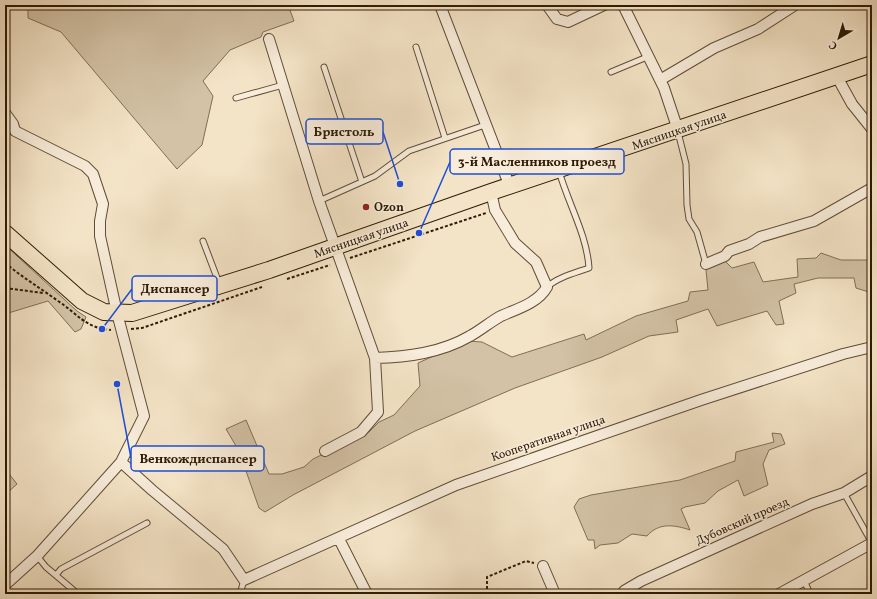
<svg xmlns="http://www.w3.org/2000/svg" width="877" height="599" font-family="Vollkorn,serif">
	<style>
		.green { fill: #d3c2a6; stroke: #816e56 }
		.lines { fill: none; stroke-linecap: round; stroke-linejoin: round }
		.lane-casing { stroke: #604c36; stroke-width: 7 }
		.street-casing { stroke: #604c36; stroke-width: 12 }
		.primary-casing { stroke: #2f1a05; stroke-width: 18 }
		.path { stroke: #2f1a05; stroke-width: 2; stroke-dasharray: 3 2; stroke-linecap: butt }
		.lane { stroke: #f8eddb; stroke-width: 5 }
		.street { stroke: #f8eddb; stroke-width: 10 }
		.primary { stroke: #f4e4c7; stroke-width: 16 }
		.poi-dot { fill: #8f2418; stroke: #f8eddb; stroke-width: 1.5 }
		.labels { text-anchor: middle; stroke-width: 3; stroke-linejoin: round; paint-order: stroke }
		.street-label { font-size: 12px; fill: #2f1a05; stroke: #f8eddb }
		.poi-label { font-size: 12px; font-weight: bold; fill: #2f1a05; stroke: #f8eddb; text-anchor: start }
		.leader { fill: none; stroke: #1d4ed8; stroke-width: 1.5 }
		.callout-dot { fill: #1d4ed8; stroke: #f8eddb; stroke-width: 1.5 }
		.callout { fill: #f8eddb; stroke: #1d4ed8; stroke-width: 1.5 }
		.callout-label { font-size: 13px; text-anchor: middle; font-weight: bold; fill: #2f1a05 }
	</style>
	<rect width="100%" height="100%" fill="#f4e4c7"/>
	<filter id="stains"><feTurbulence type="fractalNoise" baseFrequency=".005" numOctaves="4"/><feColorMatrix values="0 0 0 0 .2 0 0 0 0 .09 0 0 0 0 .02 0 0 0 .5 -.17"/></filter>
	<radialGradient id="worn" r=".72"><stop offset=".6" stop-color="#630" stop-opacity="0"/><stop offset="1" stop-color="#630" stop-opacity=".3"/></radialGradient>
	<path class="green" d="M28 5H288L294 21 263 32 261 37 230 50 203 81 213 96 202 145 177 169 61 32 28 18Z
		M5 245 77 311 86 317 81 329 75 332 48 301 5 314Z
		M821 253 841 260H867L872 266V293L856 288 854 278H818L794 284 796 293 779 301 784 324 776 325 767 311 717 326 708 309 676 320 678 332 649 336 602 357 515 388 415 431 293 495 265 512 259 508 239 451 226 429 246 420 269 474H282L304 467 313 459 369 432 379 422 394 415 420 386 418 363 467 341 482 342 512 357 584 334 586 340 636 316 688 301 690 292 708 290 706 270 710 265 723 259 732 268 754 262 763 282 798 277 797 259 816 258Z
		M772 433 781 434 785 444 769 450 763 464 768 485 744 496 738 480 718 491 705 503 685 507 681 509 690 530C675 525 659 522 647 536L632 534 618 543 600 545 595 549 594 540H588L574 507 579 499 591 495 680 480 735 461 736 452 774 442Z
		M6 470 17 484 5 495V471Z"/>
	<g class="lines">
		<g class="lane-casing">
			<path id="lane" d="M416 47 445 138
				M324 67 362 182
				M611 72 647 57
				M236 98 283 85
				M678 132 686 164 687 205 689 219 697 232 706 264
				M319 201 375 176 409 151 485 125
				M203 241 219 283
				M547 287C558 277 575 273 589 268 587 235 568 203 559 171
				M844 493 872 543
				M37 556 46 567 78 594
				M56 575 61 569 147 523
				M804 580 810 594
				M98 594H100
				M240 594 244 580"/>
		</g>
		<g class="street-casing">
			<path id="street" d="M440 5 510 187
				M547 5 557 19 568 22 604 5
				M623 5 664 88 678 130
				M269 39 319 201 375 358 378 412 361 432 325 451
				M836 75 852 104 872 129
				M660 80 714 48 758 29 795 5
				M5 113 13 124 15 131 85 166 93 174 103 204 100 221V236L117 313 144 416 121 462 37 556 5 585
				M706 264 725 256 729 251 749 244 760 237 814 221 872 188
				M375 358C407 357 441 353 470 336 481 330 490 322 501 316 517 309 538 303 547 287L536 262 515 243 495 210 491 192
				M121 462 152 490 223 549 244 580 456 485 701 400 843 354 872 347
				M339 539 367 594
				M543 566 555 594
				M623 594 624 591 641 581 812 504 844 493 872 476
				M779 594 872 543"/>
		</g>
		<g class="primary-casing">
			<path id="primary" d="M5 233 82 301 104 312 132 313 269 270 491 192 872 64"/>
		</g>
		<path class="path" d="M350 258 486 213
			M5 263C22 277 40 288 58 301 78 314 85 328 111 330
			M287 279 330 265
			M5 288 43 293
			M131 329 142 328 262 287
			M870 406 872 405
			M487 594V577L526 561 534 563"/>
		<use href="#lane" class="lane"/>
		<use href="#street" class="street"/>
		<use href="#primary" class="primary"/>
	</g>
	<circle class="poi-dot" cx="366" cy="207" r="4"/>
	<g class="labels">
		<g class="street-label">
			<text transform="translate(679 130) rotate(-19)" y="4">Мясницкая улица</text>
			<text transform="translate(361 238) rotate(-19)" y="4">Мясницкая улица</text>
			<text transform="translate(548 438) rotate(-19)" y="4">Кооперативная улица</text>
			<text transform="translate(742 521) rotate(-24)" y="4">Дубовский проезд</text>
		</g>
		<g class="poi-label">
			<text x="374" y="211">Ozon</text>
		</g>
	</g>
	<path class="leader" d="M400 184L383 132M419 233L450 162M102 329L132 289M117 384L131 458"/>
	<g class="callout-dot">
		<circle cx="400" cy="184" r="4"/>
		<circle cx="419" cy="233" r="4"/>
		<circle cx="102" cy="329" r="4"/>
		<circle cx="117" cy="384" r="4"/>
	</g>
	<g class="callout">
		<rect x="306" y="119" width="77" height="25" rx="4"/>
		<rect x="450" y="149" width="174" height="25" rx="4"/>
		<rect x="132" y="276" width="85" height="25" rx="4"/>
		<rect x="131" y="446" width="133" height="25" rx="4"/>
	</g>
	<g class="callout-label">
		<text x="344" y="136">Бристоль</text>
		<text x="537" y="166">3-й Масленников проезд</text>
		<text x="175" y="293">Диспансер</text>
		<text x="198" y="463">Венкождиспансер</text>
	</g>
	<rect width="877" height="599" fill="none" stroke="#f4e4c7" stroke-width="20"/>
	<rect x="6" y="6" width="865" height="587" fill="none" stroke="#2f1a05" stroke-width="2"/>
	<rect x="10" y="10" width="857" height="579" fill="none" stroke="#2f1a05"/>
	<g transform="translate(839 38) rotate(218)" stroke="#f8eddb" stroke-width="3" paint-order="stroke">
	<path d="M0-3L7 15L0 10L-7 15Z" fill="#2f1a05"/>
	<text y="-6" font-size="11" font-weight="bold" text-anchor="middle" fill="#2f1a05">С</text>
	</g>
	<rect width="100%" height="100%" filter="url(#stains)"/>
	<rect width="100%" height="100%" fill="url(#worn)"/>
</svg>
